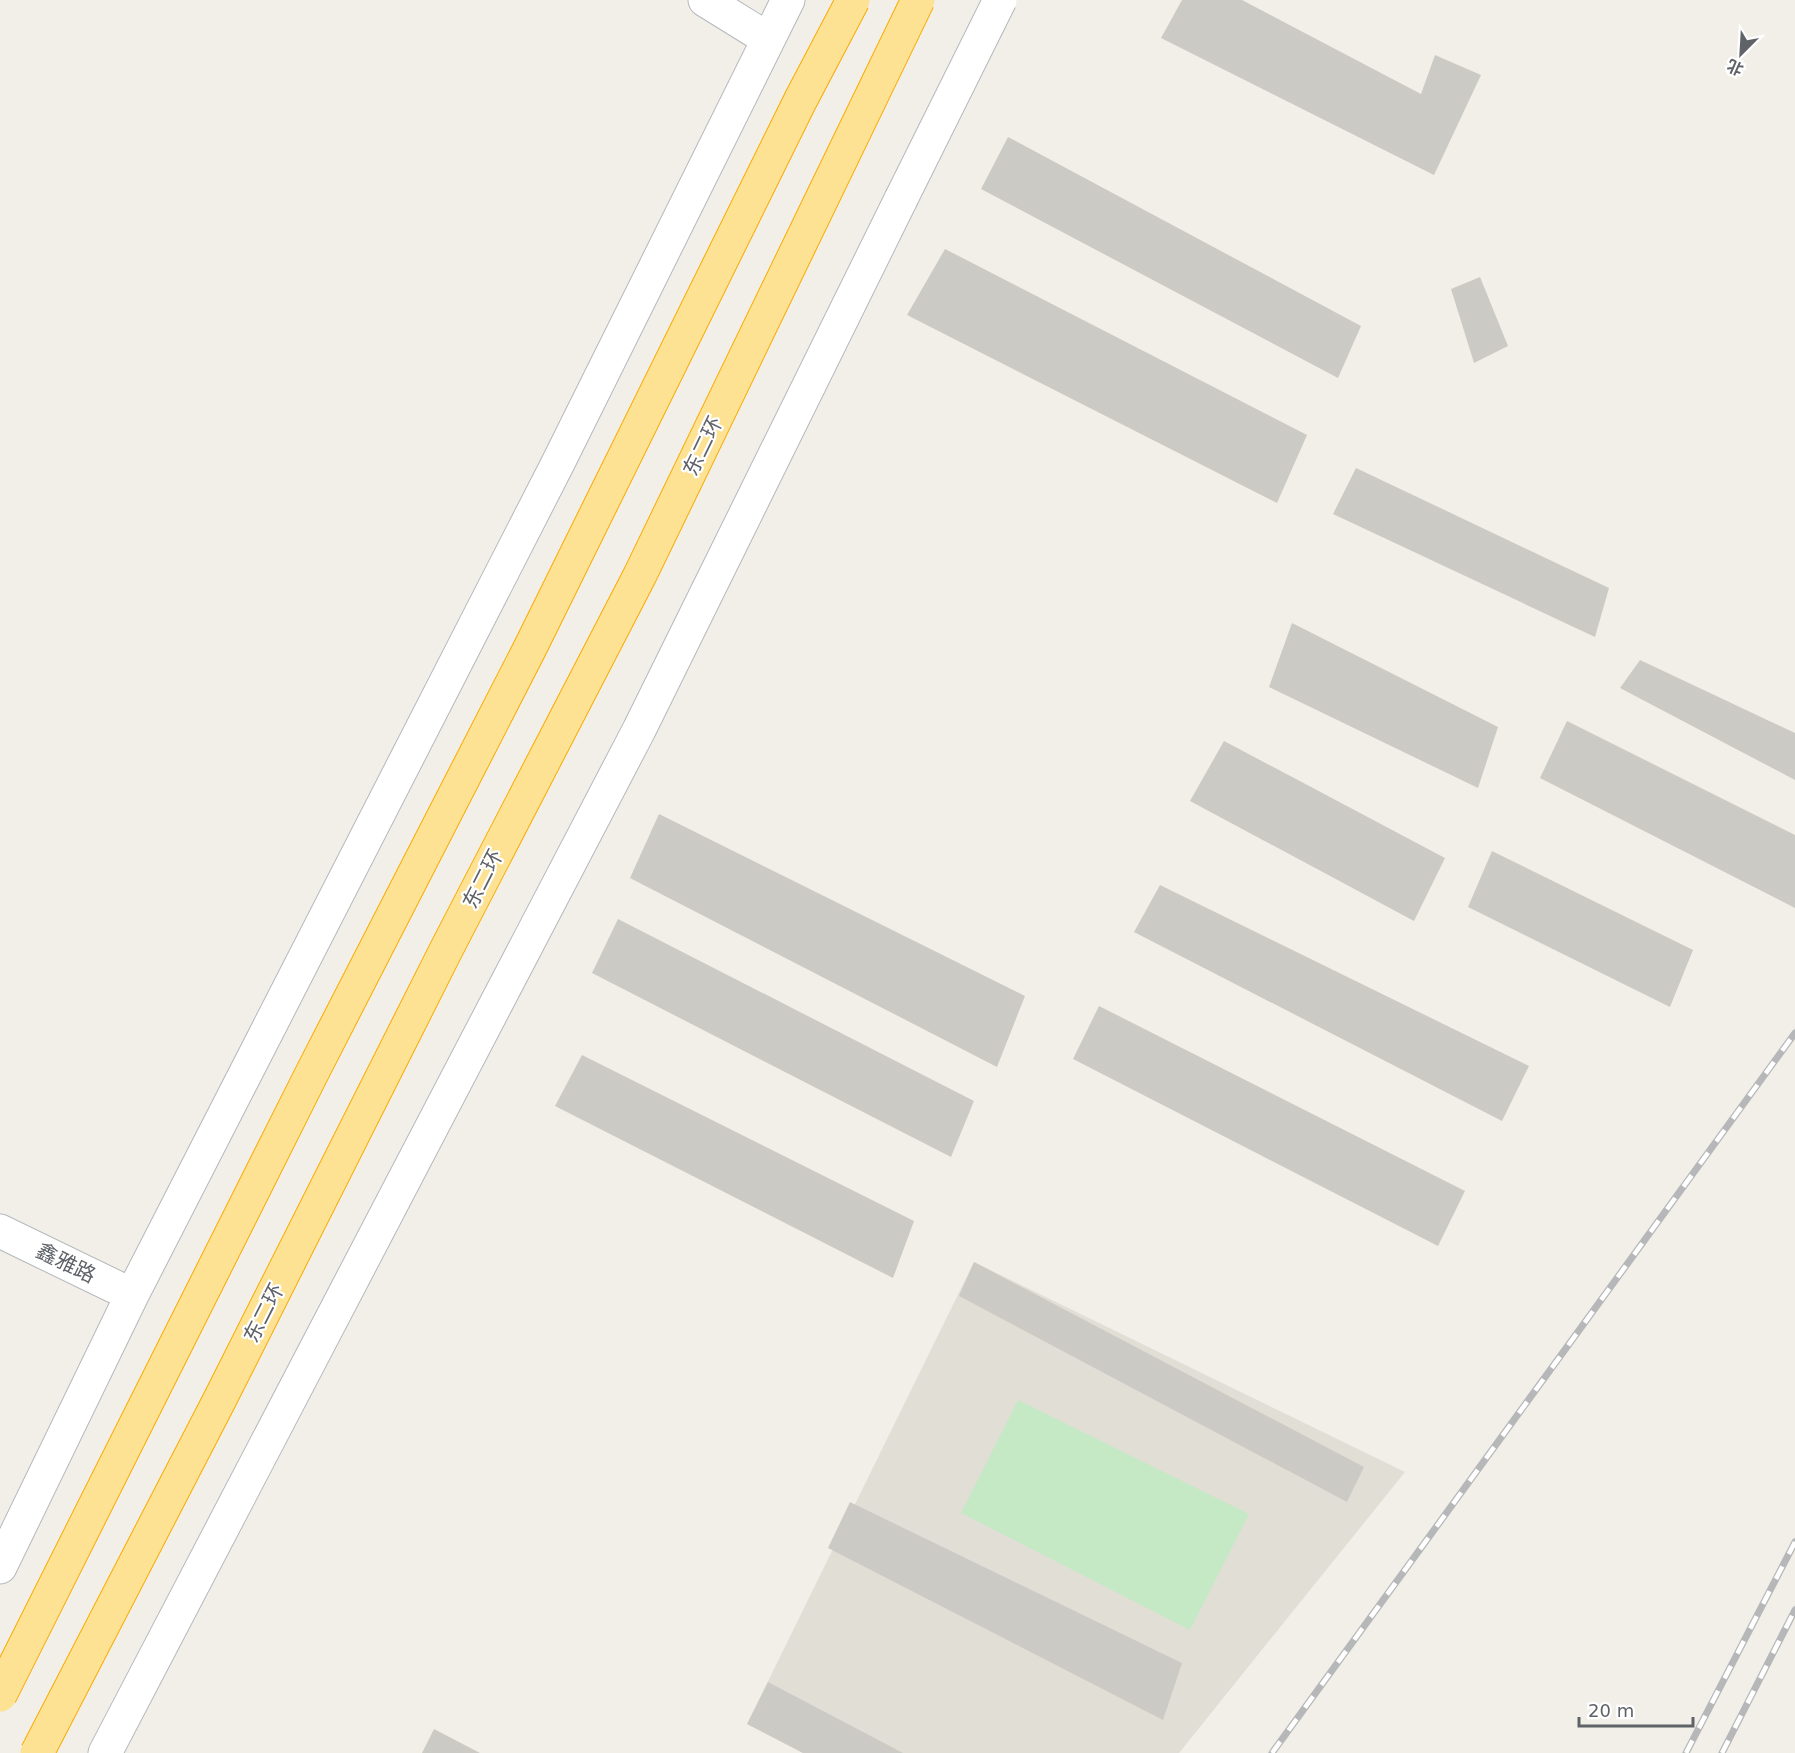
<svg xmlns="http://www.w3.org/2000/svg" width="1795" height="1753" font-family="'DejaVu Sans','Noto Sans SC',sans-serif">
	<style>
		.education { fill: #e1ded6 }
		.pitch { fill: #c5e8c5 }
		.building { fill: #cccac5 }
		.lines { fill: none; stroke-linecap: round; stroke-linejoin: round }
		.minor-casing { stroke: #b5b8bc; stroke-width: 35 }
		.minor { stroke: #fff; stroke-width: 33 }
		.rail-casing { stroke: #b6b7b8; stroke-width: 7 }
		.rail { stroke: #fff; stroke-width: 4.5; stroke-dasharray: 14; stroke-linecap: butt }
		.minor-bridge-casing { stroke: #b5b8bc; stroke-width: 35; stroke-linecap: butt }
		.highway-bridge-casing { stroke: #f9ab00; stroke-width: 35; stroke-linecap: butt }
		.minor-bridge { stroke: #fff; stroke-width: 33 }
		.highway-bridge { stroke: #fde293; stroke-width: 33 }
		.labels { text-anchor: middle; stroke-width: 4.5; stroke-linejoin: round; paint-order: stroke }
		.street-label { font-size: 21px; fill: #5f6368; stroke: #fff }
	</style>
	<rect width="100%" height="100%" fill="#f1efe8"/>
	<path class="education" d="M974 1262 1405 1472 1179 1753H803L747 1724Z"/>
	<path class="pitch" d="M1018 1400 1249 1514 1190 1630 961 1513Z"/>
	<path class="building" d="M1182 0H1242L1421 94 1435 55 1481 75 1434 175 1161 38Z
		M1008 137 1361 326 1338 378 981 189Z
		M945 249 1307 435 1277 503 907 315Z
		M1480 277 1508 346 1474 363 1451 289Z
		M1356 468 1609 588 1595 637 1333 514Z
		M1292 623 1498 727 1478 788 1269 687Z
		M1640 660 1795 733V780L1620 688Z
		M1567 721 1795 835V908L1540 778Z
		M1224 741 1445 858 1414 921 1190 801Z
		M659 814 1025 996 997 1067 630 878Z
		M1492 851 1693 950 1670 1007 1468 907Z
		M1160 885 1529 1066 1502 1121 1134 932Z
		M618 919 974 1101 951 1157 592 973Z
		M1099 1006 1465 1191 1438 1246 1073 1059Z
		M582 1055 914 1221 893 1278 555 1106Z
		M974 1262 1364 1467 1347 1502 959 1296Z
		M850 1502 1182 1663 1163 1720 828 1548Z
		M768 1682 903 1753H803L747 1724Z
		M434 1729 480 1753H422Z"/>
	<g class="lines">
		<g class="minor-casing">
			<path id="minor" d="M705 0 768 39
				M0 1231 132 1295
				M0 1567 132 1295 557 465 788 0
				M105 1753 639 730 901 199"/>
		</g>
		<use href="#minor" class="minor"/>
		<g class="rail-casing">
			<path id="rail" d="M1272 1753 1795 1033
				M1686 1753 1795 1542
				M1722 1753 1795 1610"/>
		</g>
		<use href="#rail" class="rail"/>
		<g class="minor-bridge-casing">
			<path id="minor-bridge" d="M901 199 1000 0"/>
		</g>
		<g class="highway-bridge-casing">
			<path id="highway-bridge" d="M0 1695 313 1071 530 648 800 101 853 0
				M37 1753 219 1401 447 948 640 575 918 0"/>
		</g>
		<use href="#minor-bridge" class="minor-bridge"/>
		<use href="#highway-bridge" class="highway-bridge"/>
	</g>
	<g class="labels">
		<g class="street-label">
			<text transform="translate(703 446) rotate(-64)" y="7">东二环</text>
			<text transform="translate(483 879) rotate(-63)" y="7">东二环</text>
			<text transform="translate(66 1263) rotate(26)" y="7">鑫雅路</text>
			<text transform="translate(264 1313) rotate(-63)" y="7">东二环</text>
		</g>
	</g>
	<g transform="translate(1741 54) rotate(204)" stroke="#ffffff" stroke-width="4.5" paint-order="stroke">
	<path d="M0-4.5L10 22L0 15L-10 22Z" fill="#5f6368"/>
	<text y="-9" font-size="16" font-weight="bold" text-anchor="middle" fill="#5f6368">北</text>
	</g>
	<path d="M1579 1717v9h114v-9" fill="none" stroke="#5f6368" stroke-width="3"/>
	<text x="1588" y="1717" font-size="18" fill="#5f6368" stroke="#ffffff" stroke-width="4.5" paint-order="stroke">20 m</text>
</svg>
